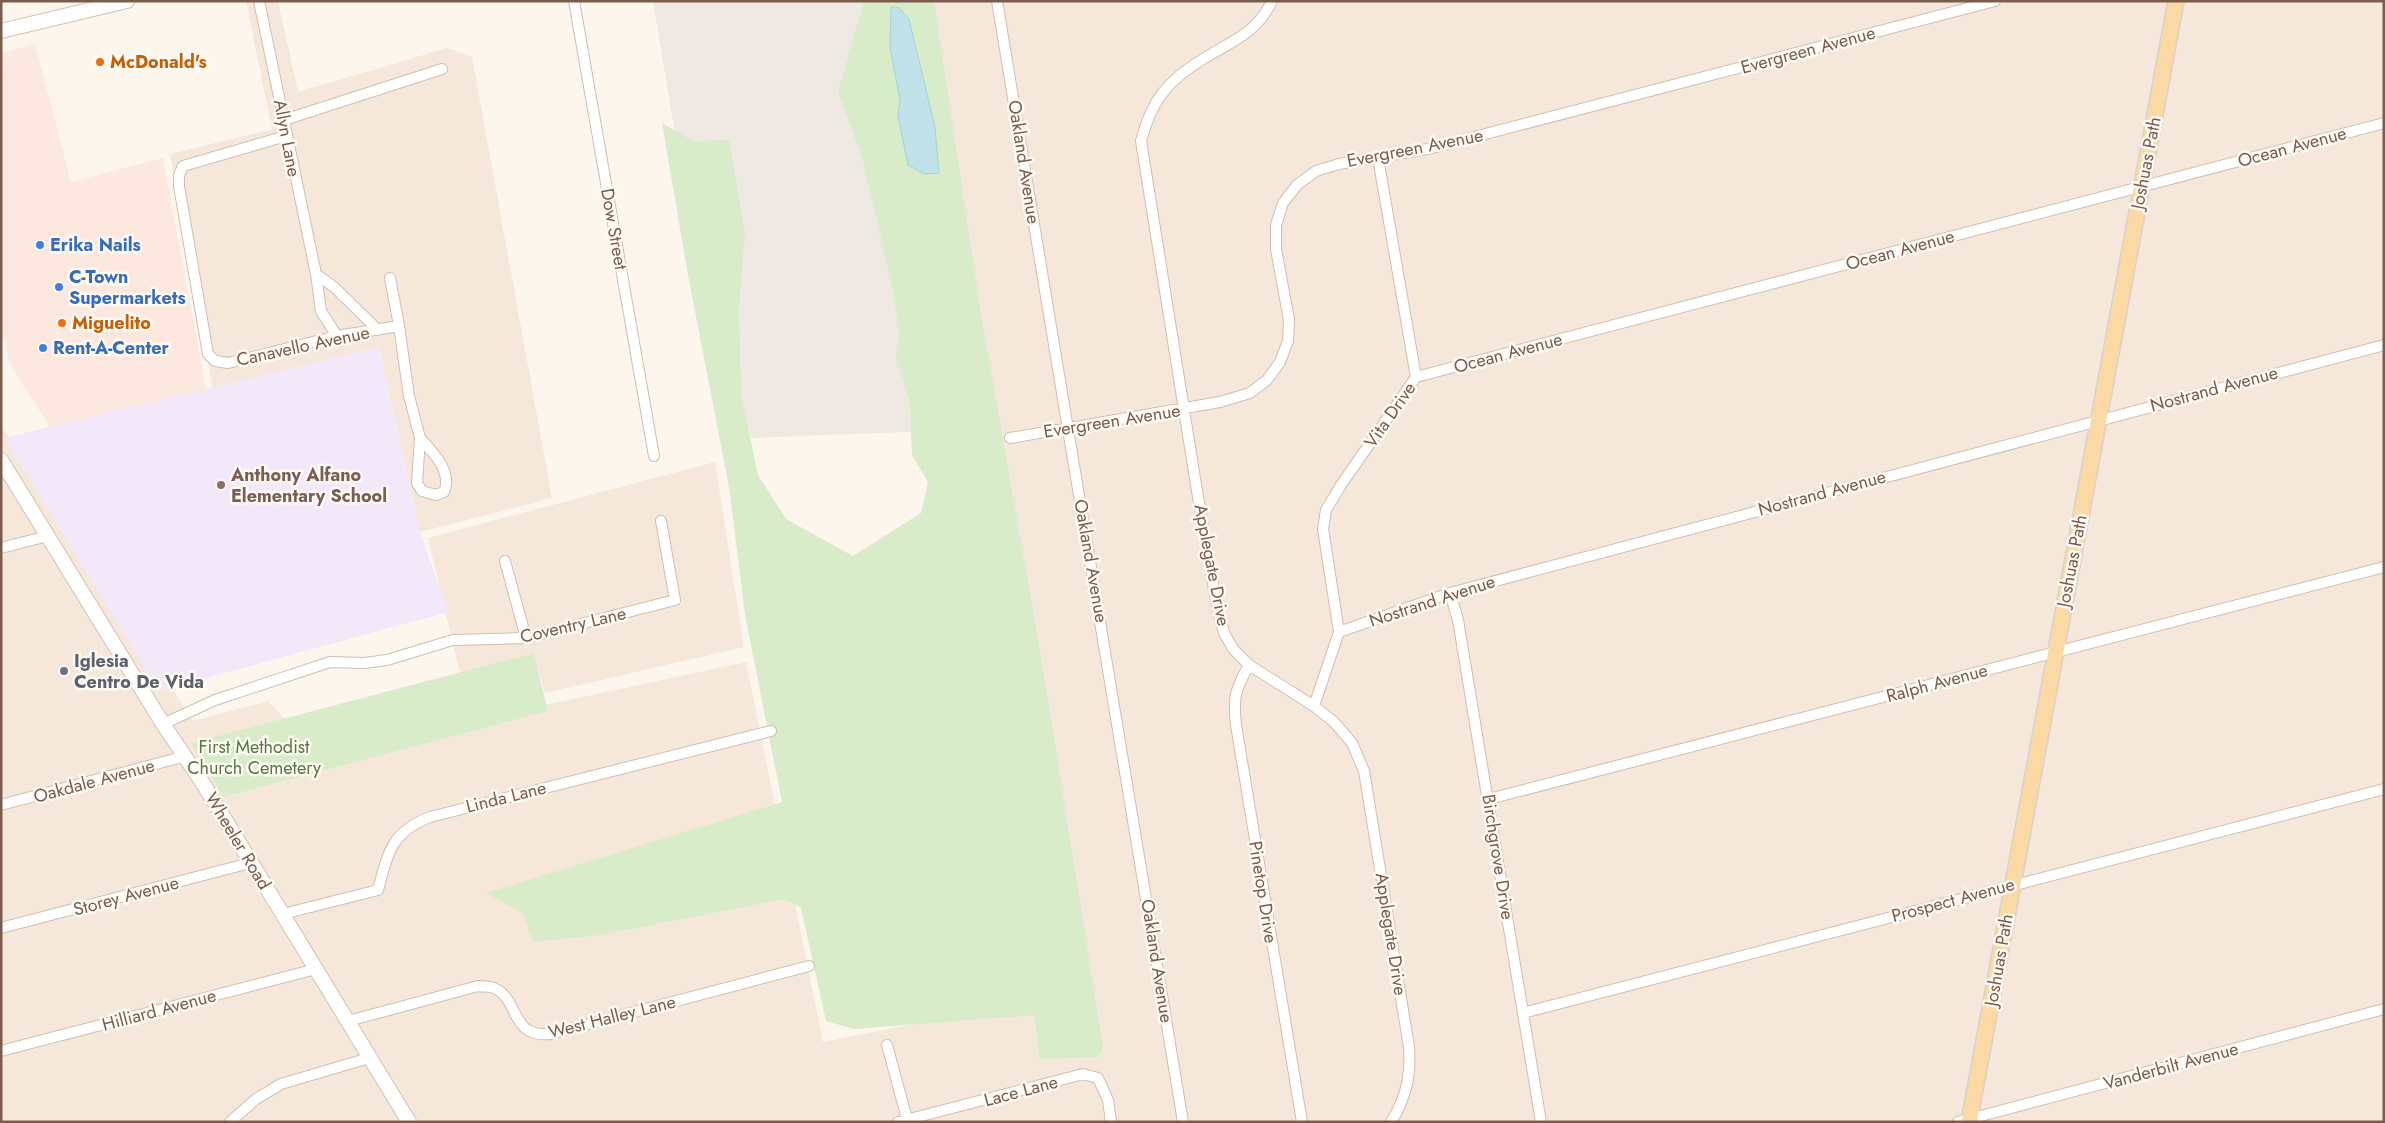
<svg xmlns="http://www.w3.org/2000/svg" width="2385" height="1123" font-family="Jost,sans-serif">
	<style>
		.residential { fill: #f5e8da }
		.commercial { fill: #fde8e0 }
		.industrial { fill: #efe9e4 }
		.education { fill: #f3e8fa }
		.green { fill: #d8ecc9; fill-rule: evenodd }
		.water { fill: #bfe3e8; stroke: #a5d3da }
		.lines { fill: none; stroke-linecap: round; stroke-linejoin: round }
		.street-casing { stroke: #d1beb0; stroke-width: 12 }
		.secondary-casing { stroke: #d6c0b0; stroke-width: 16 }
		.primary-casing { stroke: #dad1cd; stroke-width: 18 }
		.street { stroke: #fff; stroke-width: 10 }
		.secondary { stroke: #fff; stroke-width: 14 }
		.primary { stroke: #fbd9a5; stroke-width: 15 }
		.food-dot { fill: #e8710a; stroke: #fffaf3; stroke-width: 2 }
		.shop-dot { fill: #3f7fe0; stroke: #fffaf3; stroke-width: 2 }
		.education-dot { fill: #8d6e63; stroke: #fffaf3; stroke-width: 2 }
		.worship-dot { fill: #6b7280; stroke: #fffaf3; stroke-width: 2 }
		.labels { text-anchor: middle; stroke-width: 5; stroke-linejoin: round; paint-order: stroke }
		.street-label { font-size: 18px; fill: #7a5c4d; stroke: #fffaf3 }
		.food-label { font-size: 18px; font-weight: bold; fill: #c56008; stroke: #fffaf3; text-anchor: start }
		.shop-label { font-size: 18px; font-weight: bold; fill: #366cbe; stroke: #fffaf3; text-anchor: start }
		.education-label { font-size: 18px; font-weight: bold; fill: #785e54; stroke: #fffaf3; text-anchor: start }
		.worship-label { font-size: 18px; font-weight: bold; fill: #5b616d; stroke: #fffaf3; text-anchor: start }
		.park-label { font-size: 18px; fill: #537a41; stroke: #fffaf3 }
	</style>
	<rect width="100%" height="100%" fill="#fdf6ec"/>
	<path class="residential" d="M246 1H278L298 92 447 48 472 57 552 498 420 532 379 347 213 390 170 154 272 129Z
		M932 1H2384V1122H1V425L193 721 268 701 317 754 746 662 823 1042 1086 990Z
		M715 462 744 647 545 693 534 653 460 673 428 538Z"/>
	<path class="commercial" d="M35 44 71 182 163 158 206 389 50 427 10 364 4 339H1V53Z"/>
	<path class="industrial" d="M653 1H932L930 431 726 439Z"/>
	<path class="education" d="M379 347 420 532 448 612 159 691 4 438Z"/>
	<path class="green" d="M872 1H934L981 313 1040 650 1103 1046 1099 1057 1040 1059 1034 1015 854 1029 826 1021 801 908 784 899 600 935 533 942 523 913 486 893 782 802 745 615 729 487 688 275 662 123 693 141 729 140 745 233 739 309 741 394 758 475 786 519 853 556 921 513 928 482 912 455 910 404 896 357 900 336 892 286 863 161 838 91 863 4ZM898 7 909 19 935 127 898 116 900 100 897 77Z
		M534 653 548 711 223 797 191 743Z"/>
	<path class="water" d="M891 7H898L909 19 935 127 939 173 924 174 908 165 898 116 900 100 890 47Z"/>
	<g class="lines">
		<g class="street-casing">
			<path id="street" d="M259 1 316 274 321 311 337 336
				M574 1 654 456
				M997 1 1183 1122
				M1272 1C1256 34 1232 41 1203 59 1168 80 1151 101 1141 141L1197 491 1217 606 1224 633 1234 650 1249 665 1314 706 1334 722 1352 743 1364 771 1409 1047C1411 1076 1406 1098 1391 1122
				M284 120 442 69
				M286 136 183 166 179 175V186L208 354 215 361 228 363 337 336 399 326
				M316 274 334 287 378 330
				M390 278 399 326 409 396 420 438 417 483 422 491 436 495 444 492C453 472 432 451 420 438
				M1416 377 2384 123
				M1010 438 1220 402 1250 393 1267 380 1280 362 1288 341 1289 320 1276 249V225L1283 203 1297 185 1316 171 1339 164 1428 149 1995 1
				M1 548 48 536
				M505 561 526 638
				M1450 593 1458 620 1541 1122
				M1339 632 1323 529 1326 510 1341 485 1416 377 1378 158
				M1249 665C1235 690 1233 697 1236 725L1302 1122
				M1314 706 1339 632 1450 593 2384 345
				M163 724 215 700 330 662 364 663 387 660 453 640 526 638 675 600 661 521
				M1489 799 2384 567
				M1 805 186 756
				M283 914 378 890C388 853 391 832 430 817L771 731
				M1 928 250 863
				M1523 1013 2384 789
				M348 1021 478 986C483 987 490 986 494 988 520 999 509 1038 551 1034L809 966
				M887 1045 907 1119
				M1 1051 316 969
				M230 1122 256 1099 281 1084 369 1058
				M898 1122 1083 1074 1098 1078 1108 1100 1111 1122
				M1958 1122 2384 1009"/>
		</g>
		<g class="secondary-casing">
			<path id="secondary" d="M1 31 127 1
				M1 460 163 724 204 785 409 1122"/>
		</g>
		<g class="primary-casing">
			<path id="primary" d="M1969 1122 2176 1"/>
		</g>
		<use href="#street" class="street"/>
		<use href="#secondary" class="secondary"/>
		<use href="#primary" class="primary"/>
	</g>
	<g class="food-dot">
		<circle cx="100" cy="62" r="5"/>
		<circle cx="62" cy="323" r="5"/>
	</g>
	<g class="shop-dot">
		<circle cx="40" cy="245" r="5"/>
		<circle cx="59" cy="287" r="5"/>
		<circle cx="43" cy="348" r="5"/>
	</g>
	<circle class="education-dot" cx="221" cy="485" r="5"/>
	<circle class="worship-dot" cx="64" cy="671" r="5"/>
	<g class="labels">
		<g class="street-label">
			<text transform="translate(1808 50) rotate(-15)" y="6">Evergreen Avenue</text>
			<text transform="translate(287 138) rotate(79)" y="6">Allyn Lane</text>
			<text transform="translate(2292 147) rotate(-15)" y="6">Ocean Avenue</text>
			<text transform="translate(1415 148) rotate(-11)" y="6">Evergreen Avenue</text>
			<text transform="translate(1024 162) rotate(81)" y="6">Oakland Avenue</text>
			<text transform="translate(2146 163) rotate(-79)" y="6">Joshuas Path</text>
			<text transform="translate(614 229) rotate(80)" y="6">Dow Street</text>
			<text transform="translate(1900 250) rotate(-15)" y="6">Ocean Avenue</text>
			<text transform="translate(303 346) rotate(-12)" y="6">Canavello Avenue</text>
			<text transform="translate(1508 353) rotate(-15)" y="6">Ocean Avenue</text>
			<text transform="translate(2214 389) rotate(-15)" y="6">Nostrand Avenue</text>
			<text transform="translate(1390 415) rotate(-55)" y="6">Vita Drive</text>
			<text transform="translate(1112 421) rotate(-9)" y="6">Evergreen Avenue</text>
			<text transform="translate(1822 493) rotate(-15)" y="6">Nostrand Avenue</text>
			<text transform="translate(1091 561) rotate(80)" y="6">Oakland Avenue</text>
			<text transform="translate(2072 561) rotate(-79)" y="6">Joshuas Path</text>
			<text transform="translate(1212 565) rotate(79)" y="6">Applegate Drive</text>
			<text transform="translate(1432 601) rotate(-18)" y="6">Nostrand Avenue</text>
			<text transform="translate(573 625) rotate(-13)" y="6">Coventry Lane</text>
			<text transform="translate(1937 683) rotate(-15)" y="6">Ralph Avenue</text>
			<text transform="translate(94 781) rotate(-15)" y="6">Oakdale Avenue</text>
			<text transform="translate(506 797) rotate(-14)" y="6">Linda Lane</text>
			<text transform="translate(238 841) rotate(59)" y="6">Wheeler Road</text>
			<text transform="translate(1498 857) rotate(81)" y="6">Birchgrove Drive</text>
			<text transform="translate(1263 892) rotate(81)" y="6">Pinetop Drive</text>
			<text transform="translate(126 896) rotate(-15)" y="6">Storey Avenue</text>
			<text transform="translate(1953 900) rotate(-15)" y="6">Prospect Avenue</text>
			<text transform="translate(1391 934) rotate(81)" y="6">Applegate Drive</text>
			<text transform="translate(1999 960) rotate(-80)" y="6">Joshuas Path</text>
			<text transform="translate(1157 961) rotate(81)" y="6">Oakland Avenue</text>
			<text transform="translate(159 1010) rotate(-15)" y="6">Hilliard Avenue</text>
			<text transform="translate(612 1017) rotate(-14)" y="6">West Halley Lane</text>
			<text transform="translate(2171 1066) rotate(-15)" y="6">Vanderbilt Avenue</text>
			<text transform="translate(1021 1091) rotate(-15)" y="6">Lace Lane</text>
		</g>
		<g class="food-label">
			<text x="110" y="68">McDonald's</text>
			<text x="72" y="329">Miguelito</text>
		</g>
		<g class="shop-label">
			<text x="50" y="251">Erika Nails</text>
			<text x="69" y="283">C‑Town<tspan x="69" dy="21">Supermarkets</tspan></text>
			<text x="53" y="354">Rent-A-Center</text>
		</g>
		<g class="education-label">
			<text x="231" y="481">Anthony Alfano<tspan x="231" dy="21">Elementary School</tspan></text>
		</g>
		<g class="worship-label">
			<text x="74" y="667">Iglesia<tspan x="74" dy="21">Centro De Vida</tspan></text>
		</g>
		<g class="park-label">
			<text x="254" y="753">First Methodist<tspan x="254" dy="21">Church Cemetery</tspan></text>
		</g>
	</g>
	<rect width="2385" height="1123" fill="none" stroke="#7a5c4d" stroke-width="5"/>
</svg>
